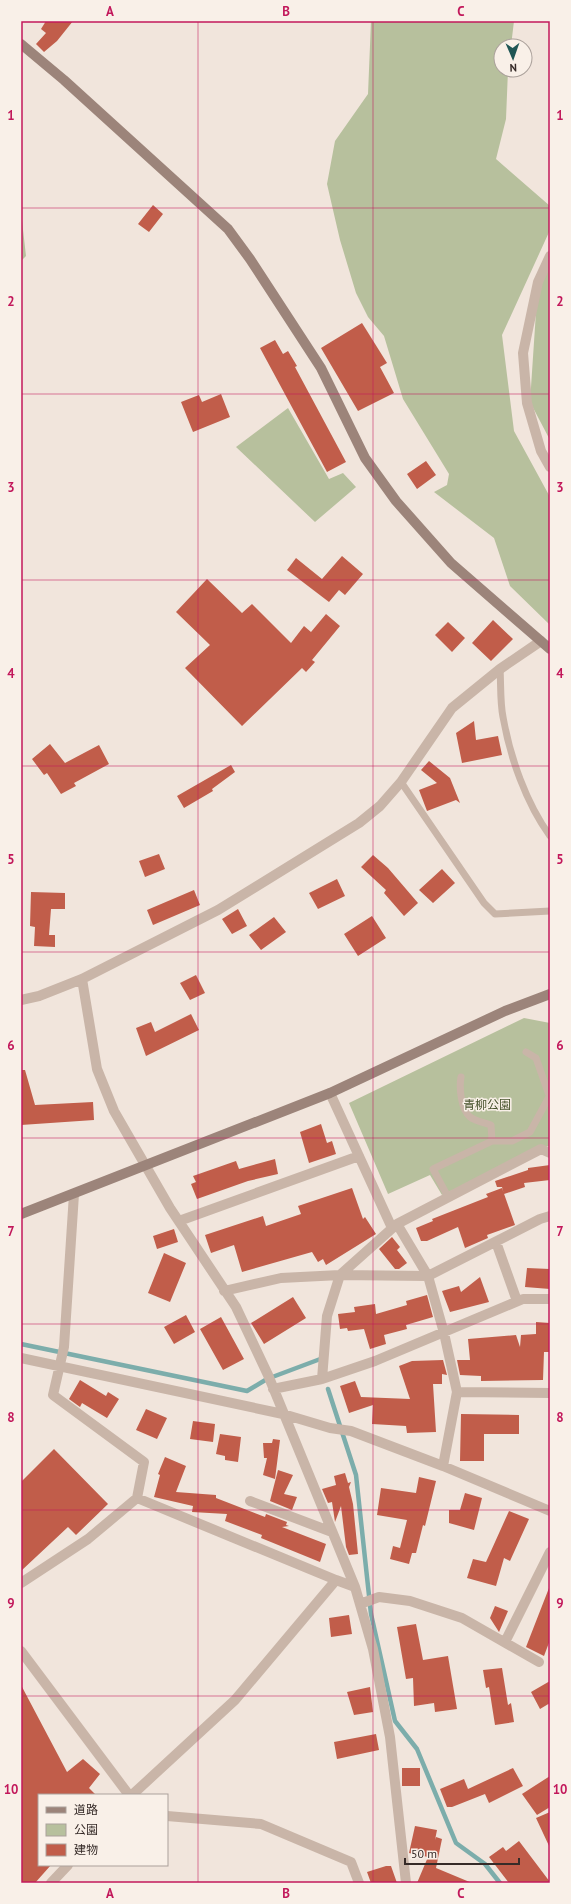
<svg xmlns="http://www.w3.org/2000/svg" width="571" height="1904" font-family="'PT Sans','Noto Sans JP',sans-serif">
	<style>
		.green { fill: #b7c09d }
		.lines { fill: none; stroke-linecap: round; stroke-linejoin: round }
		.stream { stroke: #7cadab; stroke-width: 4.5 }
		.building { fill: #c15d4a }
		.lane { stroke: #c9b5a8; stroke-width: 7 }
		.street { stroke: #c9b5a8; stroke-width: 10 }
		.secondary { stroke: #9c847a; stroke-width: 10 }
		.grid { fill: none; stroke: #c2185b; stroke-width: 1; stroke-opacity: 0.55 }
		.labels { text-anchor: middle; stroke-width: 3; stroke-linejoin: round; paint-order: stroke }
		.park-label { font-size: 12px; fill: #48532d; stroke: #f9f0e8 }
		.neatline { fill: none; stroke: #c2185b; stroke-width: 1.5 }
		.grid-label { font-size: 13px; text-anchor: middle; font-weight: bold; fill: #c2185b }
	</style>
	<rect width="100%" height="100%" fill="#f1e5dc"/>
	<path class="green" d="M371 21H514L511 46H501V70H508L506 119 496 159 550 206V230L502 335 514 431 550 497V625L510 586 494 538 434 492 447 485 449 474 403 399 384 336 368 317 356 293 340 240 327 184 335 141 368 94Z
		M21 212 26 256 21 261Z
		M550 256V440L530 402 538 282Z
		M288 408 329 479 343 473 356 487 315 522 236 447Z
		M524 1018 550 1023V1147L547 1146 442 1195 430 1175 388 1194 349 1103Z"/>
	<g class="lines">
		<path class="stream" d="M21 1344 247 1391 267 1379 323 1358
			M328 1389 356 1475 371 1614 395 1721 417 1749 456 1843 485 1864 500 1883"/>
	</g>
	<path class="building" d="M46 21H73L57 41 44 52 36 44 46 33 41 29Z
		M153 205 163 214 149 232 138 224Z
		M362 323 387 363 380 367 394 393 358 411 321 348Z
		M275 340 283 354 288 351 297 366 295 367 346 462 327 472 260 348Z
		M221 394 230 417 193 432 181 402 199 395 202 402Z
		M426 461 436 475 417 489 407 474Z
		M342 556 363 574 345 595 339 590 329 602 287 570 296 558 322 579Z
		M207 579 242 613 252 604 291 643 304 626 311 632 326 614 340 626 312 660 315 662 306 672 302 668 242 726 185 668 210 645 176 612Z
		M493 620 513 639 491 661 472 643Z
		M448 622 465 638 452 652 435 635Z
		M474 721 476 740 498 736 502 755 462 763 456 733Z
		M50 744 65 763 99 745 109 764 74 783 76 786 61 794 47 773 44 775 32 759Z
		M429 761 450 778 460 803 456 800 427 811 419 790 437 783 421 770Z
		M231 765 235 772 212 789 213 791 184 808 177 796Z
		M159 854 165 869 145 877 139 861Z
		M373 855 388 868 418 903 404 916 384 893 386 890 361 867Z
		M442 869 455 883 433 903 419 890Z
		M337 879 345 896 318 909 309 893Z
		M194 890 200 905 153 925 147 910Z
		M31 892 65 893V909H51L49 935H55V947L34 946 35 927 30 926Z
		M238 909 247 926 232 934 222 919Z
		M372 916 386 938 358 956 344 934Z
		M274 917 286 932 261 950 249 935Z
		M196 975 205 993 190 1000 180 983Z
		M191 1014 199 1030 146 1056 136 1028 151 1022 155 1032Z
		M21 1070H25L35 1105 93 1102 94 1120 21 1125Z
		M321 1124 327 1143 332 1141 336 1154 309 1163 300 1132Z
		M275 1159 278 1174 248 1181 197 1199 191 1184 196 1182 193 1176 236 1161 239 1169Z
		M550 1165V1180L524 1183 525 1187 504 1194 502 1187H497L495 1181 528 1170V1168Z
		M352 1188 363 1219 365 1217 376 1234 326 1265 323 1259 318 1262 312 1252 242 1272 234 1245 211 1253 205 1235 263 1216 266 1226 301 1214 298 1206Z
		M502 1188 515 1225 487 1235 488 1238 465 1248 458 1227 427 1241H421L416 1228 433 1221 432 1219 488 1197 486 1194Z
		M174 1229 178 1242 157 1249 153 1236Z
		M392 1237 400 1247 397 1250 407 1263 399 1269H395L379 1249Z
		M164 1253 186 1263 170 1302 148 1293Z
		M527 1268 550 1269V1289L525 1287Z
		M480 1277 489 1302 450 1312 442 1291 459 1286 461 1292Z
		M427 1295 433 1317 406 1325 407 1329 384 1335 386 1344 370 1349 364 1329 348 1331 347 1328 340 1329 338 1314 355 1312 354 1307 375 1304 376 1314 407 1305 406 1301Z
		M293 1297 306 1318 264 1344 251 1323Z
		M186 1315 195 1332 174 1344 164 1327Z
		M221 1317 244 1359 223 1370 200 1329Z
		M536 1322 550 1323V1352H544L543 1380 481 1381V1376L460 1375 457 1360H470L468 1339 516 1335 520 1347 521 1335 536 1334Z
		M443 1360 447 1375 442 1374V1384H433L436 1432 407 1433 406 1426 372 1424 373 1405 349 1413 340 1386 355 1381 361 1397 410 1399 399 1366 412 1361Z
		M80 1380 106 1396 108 1392 119 1399 107 1418 82 1403 80 1407 69 1399Z
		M146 1409 167 1418 157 1439 136 1430Z
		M461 1414 519 1415V1434H484V1461H460Z
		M193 1421 215 1424 213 1442 190 1439Z
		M220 1434 241 1437 238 1462 225 1460V1456L216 1454Z
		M273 1439 280 1440 275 1479 263 1475 267 1458H264L263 1443H272Z
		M54 1449 108 1504 76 1535 68 1527 21 1571V1482Z
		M165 1457 186 1466 176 1492 216 1495V1498L265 1517 266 1514 287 1522 286 1525 289 1526 282 1527 326 1544 320 1562 261 1538 262 1535 225 1521 227 1514 192 1512 193 1506 154 1497 160 1475 158 1474Z
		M278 1470 293 1475 284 1494 297 1497 292 1510 270 1501Z
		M345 1473 348 1483 351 1482 349 1487 353 1504 358 1554 349 1555 346 1547 341 1506 335 1522 332 1502 328 1503 322 1489 336 1485 334 1476Z
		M419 1477 436 1481 425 1526 423 1525 416 1553H412L409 1564 390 1559 393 1546 400 1548 407 1520 377 1515 381 1488 416 1493Z
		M465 1493 482 1498 474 1530 449 1523V1510H460Z
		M509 1511 529 1519 510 1561 504 1558 496 1586 467 1578 473 1559 486 1562Z
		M549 1588 550 1640 544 1656 526 1647Z
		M495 1606 508 1611 499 1632 490 1618Z
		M349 1615 352 1634 331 1637 329 1618Z
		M416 1624 423 1660 448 1656 457 1709 435 1712 434 1703 414 1706 413 1678 406 1679 397 1627Z
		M502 1668 508 1705 511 1703 514 1722 495 1725 489 1687 486 1688 483 1670Z
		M550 1681V1703L540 1709 531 1692Z
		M21 1685 67 1772 83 1759 100 1774 89 1788 96 1795H39V1865H51L35 1883H21Z
		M370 1687 373 1712 354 1715 347 1692Z
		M376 1734 379 1750 337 1759 334 1742Z
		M402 1768H420V1786H402Z
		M513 1768 523 1786 489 1803 485 1794 452 1807H447L440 1789 464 1779 468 1789Z
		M550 1776V1807L537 1815 522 1794Z
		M550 1812V1848L536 1818Z
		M415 1826 437 1830 435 1840 436 1837 442 1839 436 1868 472 1883H417L428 1857 409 1853Z
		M519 1841 550 1882V1883H509L489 1857 503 1847 506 1851Z
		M386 1866H391L397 1883H371L367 1872Z"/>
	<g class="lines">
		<path class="lane" d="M500 669C501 685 500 702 503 717 510 757 526 803 550 836
			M401 782 484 903 495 914 550 911
			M526 1052 536 1058 549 1095
			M461 1077C459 1088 461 1109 470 1117 475 1121 485 1123 491 1125L492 1141
			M448 1197 433 1169 492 1141H512L530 1132 550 1095"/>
		<path class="street" d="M550 256 538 282 523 353 527 403 541 451 550 467
			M82 979 97 1069 114 1111 170 1208 236 1307 268 1375 355 1587 373 1649 390 1737 406 1883
			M21 1000 39 996 82 979 218 910 359 823 380 806 401 782 452 708 500 669 541 641
			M330 1093 392 1228
			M74 1194 64 1347 53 1395 144 1462 137 1498 336 1580
			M179 1221 359 1156
			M397 1224 541 1149 550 1153
			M496 1242 517 1301
			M224 1291 281 1278 340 1275 428 1276 540 1219 550 1216
			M21 1358 283 1414 330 1428 351 1431 443 1466 550 1511
			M322 1379 327 1316 340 1275 397 1224 428 1276 444 1333 457 1392
			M273 1389 322 1379 375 1361 523 1299H550
			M443 1466 457 1392 550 1393
			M250 1501 332 1532
			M21 1583 88 1539 137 1498
			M360 1604 379 1597 410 1601 462 1618 539 1662
			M505 1642 550 1552
			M21 1651 129 1795
			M132 1795 235 1700 336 1580 355 1587
			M167 1816 261 1824 351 1862 359 1883
			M51 1883 68 1865"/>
		<path class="secondary" d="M21 44 64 80 228 229 250 259 321 368 365 458 396 501 451 563 550 649
			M21 1214 330 1093 505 1011 550 994"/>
	</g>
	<path class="grid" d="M198 21V1883M373 21V1883M21 208H550M21 394H550M21 580H550M21 766H550M21 952H550M21 1138H550M21 1324H550M21 1510H550M21 1696H550"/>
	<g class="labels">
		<g class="park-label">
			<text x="487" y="1109">青柳公園</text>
		</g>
	</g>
	<rect width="571" height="1904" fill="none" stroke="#f9f0e8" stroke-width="44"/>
	<rect x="38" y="1794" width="130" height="72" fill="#f9f0e8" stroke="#aba19b"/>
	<rect x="46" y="1807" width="20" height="6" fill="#9c847a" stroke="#aba19b"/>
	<text x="74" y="1814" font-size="12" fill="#362b28">道路</text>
	<rect x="46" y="1824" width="20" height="12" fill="#b7c09d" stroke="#aba19b"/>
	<text x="74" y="1834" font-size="12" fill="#362b28">公園</text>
	<rect x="46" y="1844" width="20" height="12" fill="#c15d4a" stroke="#aba19b"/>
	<text x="74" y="1854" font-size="12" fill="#362b28">建物</text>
	<g transform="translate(513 58) rotate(178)"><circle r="19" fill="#f9f0e8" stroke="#aba19b"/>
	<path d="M0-3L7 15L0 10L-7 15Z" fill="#1f5655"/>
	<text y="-6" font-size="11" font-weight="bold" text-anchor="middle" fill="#362b28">N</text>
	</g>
	<path d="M405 1858v6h114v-6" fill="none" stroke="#362b28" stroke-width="2"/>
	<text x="411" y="1858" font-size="12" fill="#362b28" stroke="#f9f0e8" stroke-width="3" paint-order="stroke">50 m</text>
	<rect x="22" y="22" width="527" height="1860" class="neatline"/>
	<g class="grid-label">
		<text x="110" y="16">A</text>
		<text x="286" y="16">B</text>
		<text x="461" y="16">C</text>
		<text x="11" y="120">1</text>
		<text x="560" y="120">1</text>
		<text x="11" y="306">2</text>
		<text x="560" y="306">2</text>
		<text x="11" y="492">3</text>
		<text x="560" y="492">3</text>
		<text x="11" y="678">4</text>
		<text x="560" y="678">4</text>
		<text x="11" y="864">5</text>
		<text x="560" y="864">5</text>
		<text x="11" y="1050">6</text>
		<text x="560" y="1050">6</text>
		<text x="11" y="1236">7</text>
		<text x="560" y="1236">7</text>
		<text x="11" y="1422">8</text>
		<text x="560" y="1422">8</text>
		<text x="11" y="1608">9</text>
		<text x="560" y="1608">9</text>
		<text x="11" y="1794">10</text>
		<text x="560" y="1794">10</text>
		<text x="110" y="1898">A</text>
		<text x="286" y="1898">B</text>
		<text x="461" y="1898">C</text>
	</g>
</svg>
